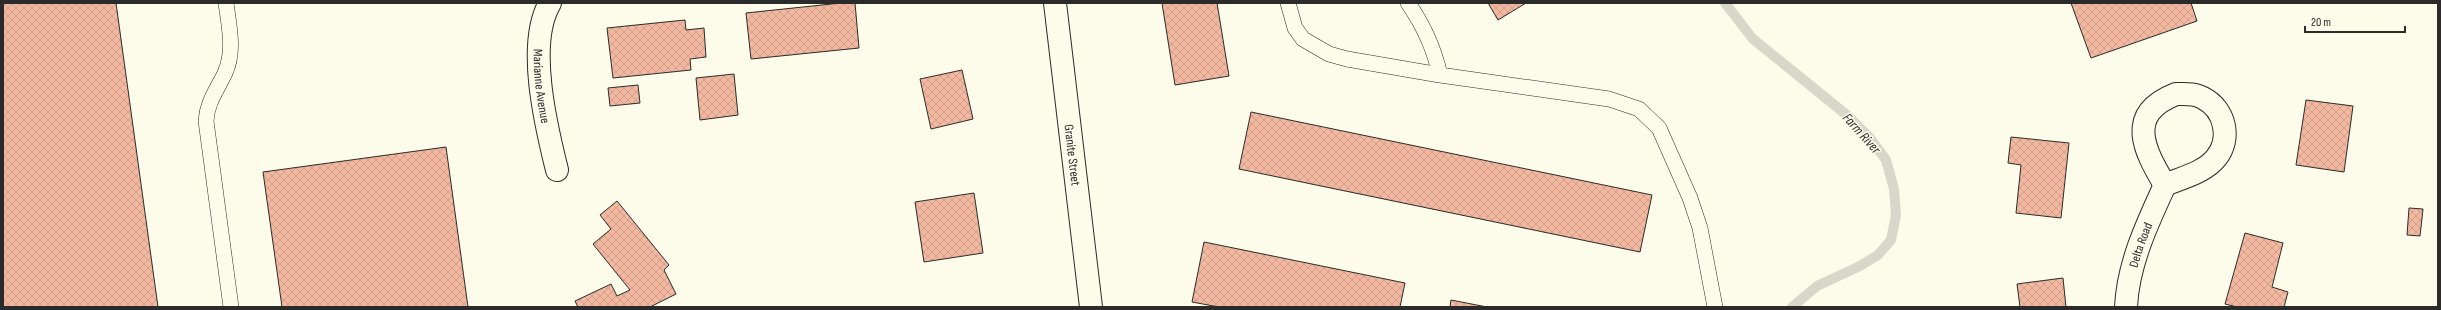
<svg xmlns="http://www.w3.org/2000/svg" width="2441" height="310" font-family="'Sofia Sans Condensed',sans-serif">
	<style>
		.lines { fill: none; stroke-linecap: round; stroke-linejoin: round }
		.stream { stroke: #d8d7c9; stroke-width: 10 }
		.building { fill: url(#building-cross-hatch); stroke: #2b2b2b }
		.lane-casing { stroke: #2b2b2b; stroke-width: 16 }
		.street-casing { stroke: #2b2b2b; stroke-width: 24 }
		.secondary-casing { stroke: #2b2b2b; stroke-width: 24 }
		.lane { stroke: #fdfbea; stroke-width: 15 }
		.street { stroke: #fdfbea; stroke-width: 22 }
		.secondary { stroke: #fdfbea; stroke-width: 22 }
		.labels { text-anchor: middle; stroke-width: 3; stroke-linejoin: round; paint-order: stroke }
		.street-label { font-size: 13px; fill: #2b2b2b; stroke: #fdfbea }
		.water-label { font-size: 14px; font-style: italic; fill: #2b2b2b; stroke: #fdfbea }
	</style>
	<defs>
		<pattern id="building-cross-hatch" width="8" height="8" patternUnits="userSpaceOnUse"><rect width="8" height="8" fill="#f2b8a0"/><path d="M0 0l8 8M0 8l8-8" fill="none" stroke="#d09e8a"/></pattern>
	</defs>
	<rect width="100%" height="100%" fill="#fdfbea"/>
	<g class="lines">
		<path class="stream" d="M1725 3 1753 39 1848 116 1870 138 1886 160 1894 189 1896 215 1891 240 1878 255 1860 266 1817 286 1792 307"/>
	</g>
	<path class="building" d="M3 3H116L158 307H3Z
		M841 3H855L859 48 751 59 746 13Z
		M1162 3H1217L1229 76 1175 85Z
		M1488 3H1526L1498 20Z
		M2071 3H2191L2197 21 2091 58Z
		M685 20 686 30 704 28 706 57 690 59 691 70 613 78 607 28Z
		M962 70 973 119 931 129 920 79Z
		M734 74 738 115 700 120 696 78Z
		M638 85 640 103 610 106 608 88Z
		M2306 100 2353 106 2344 172 2296 165Z
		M1251 112 1652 195 1640 252 1239 169Z
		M2011 137 2069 143 2061 218 2016 213 2021 165 2008 163Z
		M446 147 468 307H282L263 172Z
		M974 193 983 253 924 262 915 202Z
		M617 201 669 265 664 270 676 294 650 307H578L575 301 611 284 617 296 630 290 593 244 611 229 600 215Z
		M2409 208 2423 209 2420 236 2407 235Z
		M2245 233 2283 243 2272 287 2288 292 2284 307H2237L2225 304Z
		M1204 242 1405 283 1400 307H1219L1192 302Z
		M2063 278 2066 307H2020L2017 284Z
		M1451 300 1487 307H1450Z"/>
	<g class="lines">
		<g class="lane-casing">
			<path id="lane" d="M226 3C229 26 235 51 225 73 217 90 207 102 206 121L231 307
				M1288 3 1295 28 1303 39 1329 54 1347 59 1440 75 1609 99 1639 109 1659 128 1690 198 1700 228 1715 307
				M1408 3C1424 26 1434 48 1440 75"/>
		</g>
		<g class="street-casing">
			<g id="street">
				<path id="s1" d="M550 3C526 43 546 126 557 170"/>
				<path d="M2176 94C2185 94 2195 93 2203 98 2225 109 2232 139 2216 158 2204 173 2181 178 2165 185 2144 150 2125 114 2176 94Z"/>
				<path id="s2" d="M2126 307C2128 264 2147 224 2165 185"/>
			</g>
		</g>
		<g class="secondary-casing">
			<g id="secondary">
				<path id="s3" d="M1055 3 1091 307"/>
			</g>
		</g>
		<use href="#lane" class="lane"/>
		<use href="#street" class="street"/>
		<use href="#secondary" class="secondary"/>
	</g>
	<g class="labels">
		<g class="street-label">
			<text dy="5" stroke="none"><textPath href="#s1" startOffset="85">Marianne Avenue</textPath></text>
			<text dy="5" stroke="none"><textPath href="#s3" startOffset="153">Granite Street</textPath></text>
			<text dy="5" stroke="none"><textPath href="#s2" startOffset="64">Delta Road</textPath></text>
		</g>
		<g class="water-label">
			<text transform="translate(1862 133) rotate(48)" y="5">Farm River</text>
		</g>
	</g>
	<rect width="2441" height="310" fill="none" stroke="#2b2b2b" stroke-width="8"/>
	<path d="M2305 26v6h100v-6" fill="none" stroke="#2b2b2b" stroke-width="2"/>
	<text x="2311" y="26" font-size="12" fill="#2b2b2b" stroke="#fdfbea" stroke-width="3" paint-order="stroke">20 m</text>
</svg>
